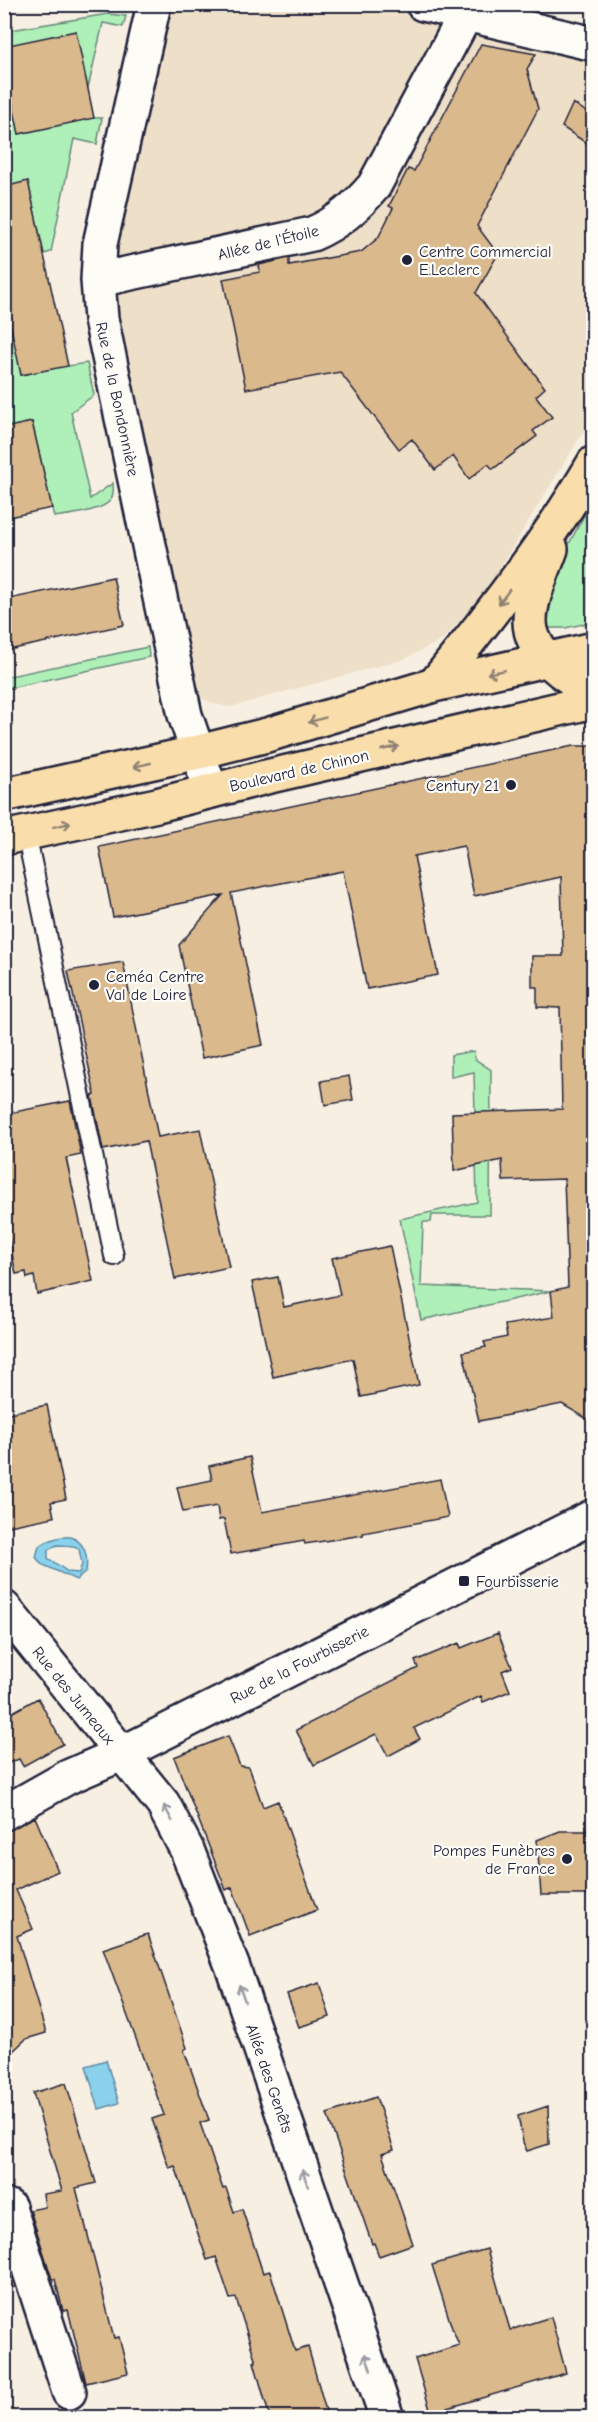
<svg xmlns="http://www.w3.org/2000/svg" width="598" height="2422" font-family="'Comic Neue',sans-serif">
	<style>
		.built { fill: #eedfc8 }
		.green { fill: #aff0b9; stroke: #68897a; stroke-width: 1.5 }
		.water { fill: #8ad1eb; stroke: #608ba5; stroke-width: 1.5; fill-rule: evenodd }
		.building { fill: #dab98d; stroke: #22223b; stroke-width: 1.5 }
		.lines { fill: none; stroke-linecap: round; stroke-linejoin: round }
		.service-casing { stroke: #22223b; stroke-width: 22 }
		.minor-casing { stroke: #22223b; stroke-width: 38 }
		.primary-casing { stroke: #22223b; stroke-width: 38 }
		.service { stroke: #fdfcf7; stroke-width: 18 }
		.minor { stroke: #fdfcf7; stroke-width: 33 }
		.primary { stroke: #f9deab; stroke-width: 33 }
		.oneway { stroke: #8e8073 }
		.oneway2 { stroke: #9a9aa2 }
		.poi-dot { fill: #22223b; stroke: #fdfcf7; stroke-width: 2 }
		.labels { text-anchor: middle; stroke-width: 4.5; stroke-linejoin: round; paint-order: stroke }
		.street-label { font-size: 16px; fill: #22223b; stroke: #fdfcf7 }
		.poi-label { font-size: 16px; fill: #22223b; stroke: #fdfcf7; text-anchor: start }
	</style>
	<rect width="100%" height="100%" fill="#f6efe2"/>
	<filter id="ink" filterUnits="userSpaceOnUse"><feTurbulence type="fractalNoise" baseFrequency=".0167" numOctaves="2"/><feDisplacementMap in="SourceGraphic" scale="12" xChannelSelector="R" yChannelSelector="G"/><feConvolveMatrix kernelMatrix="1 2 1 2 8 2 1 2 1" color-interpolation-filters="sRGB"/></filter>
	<g filter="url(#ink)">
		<path class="built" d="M154 5H423L593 44V416L511 549 487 593H485L442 640 404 659 230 707 214 704 180 688 103 333Z"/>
		<path class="green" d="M108 14 126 16 123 27 103 23 88 88 5 46V31Z
			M4 63 94 118H102L97 144 74 139 51 252 44 254 28 182 5 187Z
			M4 294 68 366 87 363 94 395 71 412 90 499 113 483C113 487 114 493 112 497 108 511 67 515 54 517L32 422 5 428Z
			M593 499V622L565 628H547L544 603 548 583Z
			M148 647 149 657 5 689V677Z
			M474 1051 475 1059 491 1070 490 1215H432L431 1222H423L421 1286 551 1291 421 1320 400 1219 477 1202 474 1072 451 1077V1055Z"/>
		<path class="water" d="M71 1537C86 1543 88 1558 86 1572L76 1580 41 1564 36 1557 39 1546C49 1540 60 1536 71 1537ZM57 1545 74 1546 79 1549 82 1564 79 1573 68 1572 48 1558V1550Z
			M106 2060 119 2103 99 2109 86 2066Z"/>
		<path class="building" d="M76 31 94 118 19 134 4 63V46Z
			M481 44 536 54 527 69 538 109 477 226 498 254 476 293 545 388 536 396 552 417 533 431 537 436 493 469 488 464 469 479 453 456 435 470 412 439 399 449 340 372 246 389 223 279 260 272 259 265 289 258V265L361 252 378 238 393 208 389 206 408 169 414 171Z
			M573 103 594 117V148L562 127Z
			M28 181 68 366 21 375 4 294V187Z
			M32 422 52 508 4 518V428Z
			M113 577 124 625 4 651V600Z
			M573 746H594V1423L562 1404 479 1421 463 1352 486 1347 484 1342 507 1337 505 1325 554 1317 551 1291 568 1287 564 1179 503 1181 502 1160 454 1171 452 1113 562 1109 560 1008 537 1007V987H532V956H563L561 877 474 896 464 846 414 856 438 975 367 989 343 871 231 893 263 1045 202 1058 179 945 223 895 113 917 99 847Z
			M123 962 158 1137 200 1129 229 1267 175 1279 146 1141 103 1150 92 1096 95 1095 68 971Z
			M349 1076 353 1100 325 1105 321 1081Z
			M70 1101 81 1155 66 1158 93 1281 37 1294 34 1276 27 1278 26 1272 16 1274 9 1239H4V1114Z
			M390 1246 419 1385 361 1397 353 1359 273 1377 252 1282 278 1277 284 1307 340 1295 332 1258Z
			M47 1405 66 1499 51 1502 54 1517 4 1527V1414Z
			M250 1457 262 1512 440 1479 448 1517 363 1533V1535L305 1544 304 1541 231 1554 224 1519 219 1520 217 1506 183 1512 177 1487 212 1480 209 1466Z
			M498 1633 512 1667 502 1671 510 1691 483 1702 481 1696 414 1728 420 1739 388 1756 376 1734 314 1765 296 1730 418 1668 415 1661 459 1643 461 1648Z
			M38 1698 63 1744 23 1766 19 1759 4 1765V1717Z
			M228 1736 240 1766 249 1767 263 1807 278 1801 317 1910 250 1936 232 1887 226 1890 174 1757Z
			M35 1817 58 1871 16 1890 33 1929 17 1936 46 2033 26 2039 11 2053 4 2031V1832Z
			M560 1831H594V1895H541L537 1840Z
			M148 1934 187 2048 184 2050 209 2120 200 2123 223 2189 226 2188 234 2212 242 2209 263 2273 270 2271 295 2351 308 2347 328 2418H270L254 2362H256L236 2298 230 2299 216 2257 207 2260 175 2166 169 2168 152 2119 164 2115 103 1949Z
			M319 1983 330 2017 299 2027 287 1994Z
			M66 2083 96 2183 76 2188 114 2338 119 2337 128 2373 86 2383 68 2310 63 2311 55 2279H52L30 2210 45 2207 43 2194 62 2191 33 2093Z
			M376 2097 394 2150 382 2154 413 2244 379 2256 374 2243 372 2244 327 2114Z
			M548 2106 549 2144 527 2151 523 2142 518 2116Z
			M487 2249 510 2330 551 2317 566 2373 431 2413 415 2359 459 2345 452 2328 432 2265Z
			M4 2254 15 2287 4 2289Z"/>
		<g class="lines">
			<g class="service-casing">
				<path id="service" d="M26 833 114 1256"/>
			</g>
			<g class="minor-casing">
				<path id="minor" d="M154 4 100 244 98 280 101 319 185 715 211 791
					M423 4 594 44
					M98 280 312 234C338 223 356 207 374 186L466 14
					M4 1608 163 1804 187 1850 233 1968 387 2418
					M4 1813 68 1777 121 1754 594 1516
					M4 2207H9L69 2392"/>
			</g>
			<g class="primary-casing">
				<path id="primary" d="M551 549C544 570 530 597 530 621 530 653 567 679 594 690
					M434 685C491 614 548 542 594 463
					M4 795 199 752 267 735 434 685 594 649
					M4 838 157 805 266 777 594 701"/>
			</g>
			<use href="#service" class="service"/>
			<use href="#minor" class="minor"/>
			<use href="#primary" class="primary"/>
		</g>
		<defs><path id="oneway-shaft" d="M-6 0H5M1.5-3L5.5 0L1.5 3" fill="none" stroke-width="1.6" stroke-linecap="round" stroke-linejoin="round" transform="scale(1.5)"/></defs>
		<g class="oneway">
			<use href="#oneway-shaft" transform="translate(504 597) rotate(126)"/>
			<use href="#oneway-shaft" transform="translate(496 672) rotate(168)"/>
			<use href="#oneway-shaft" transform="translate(317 720) rotate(163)"/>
			<use href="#oneway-shaft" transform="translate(390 748) rotate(-13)"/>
			<use href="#oneway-shaft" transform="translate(142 765) rotate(167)"/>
			<use href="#oneway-shaft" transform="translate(62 825) rotate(-12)"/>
		</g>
		<g class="oneway2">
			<use href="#oneway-shaft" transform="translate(168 1813) rotate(-118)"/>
			<use href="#oneway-shaft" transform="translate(242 1993) rotate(-109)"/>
			<use href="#oneway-shaft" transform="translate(305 2178) rotate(-109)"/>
			<use href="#oneway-shaft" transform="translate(368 2362) rotate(-109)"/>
		</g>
	</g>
	<g class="poi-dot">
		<circle cx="407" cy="260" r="6"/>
		<circle cx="511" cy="785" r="6"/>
		<circle cx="94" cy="985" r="6"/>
		<rect x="458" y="1575" width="12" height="12" rx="3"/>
		<circle cx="567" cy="1859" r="6"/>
	</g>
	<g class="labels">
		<g class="street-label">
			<text transform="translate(268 242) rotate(-14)" y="6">Allée de l'Étoile</text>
			<text transform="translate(118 399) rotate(78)" y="6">Rue de la Bondonnière</text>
			<text transform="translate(299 770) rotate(-13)" y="6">Boulevard de Chinon</text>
			<text transform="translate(299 1664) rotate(-27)" y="6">Rue de la Fourbisserie</text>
			<text transform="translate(74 1695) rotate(51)" y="6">Rue des Jumeaux</text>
			<text transform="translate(270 2078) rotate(71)" y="6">Allée des Genêts</text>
		</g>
		<g class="poi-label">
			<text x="419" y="257">Centre Commercial<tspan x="419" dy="18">E.Leclerc</tspan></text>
			<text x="499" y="791" text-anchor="end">Century 21</text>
			<text x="106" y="982">Ceméa Centre<tspan x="106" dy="18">Val de Loire</tspan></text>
			<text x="476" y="1587">Fourbisserie</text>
			<text x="555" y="1856" text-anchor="end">Pompes Funèbres<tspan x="555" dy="18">de France</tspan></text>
		</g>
	</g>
	<rect width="598" height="2422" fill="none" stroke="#fdfcf7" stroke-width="24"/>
	<rect x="12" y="12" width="574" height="2398" fill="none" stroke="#22223b" stroke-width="2" filter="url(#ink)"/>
</svg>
